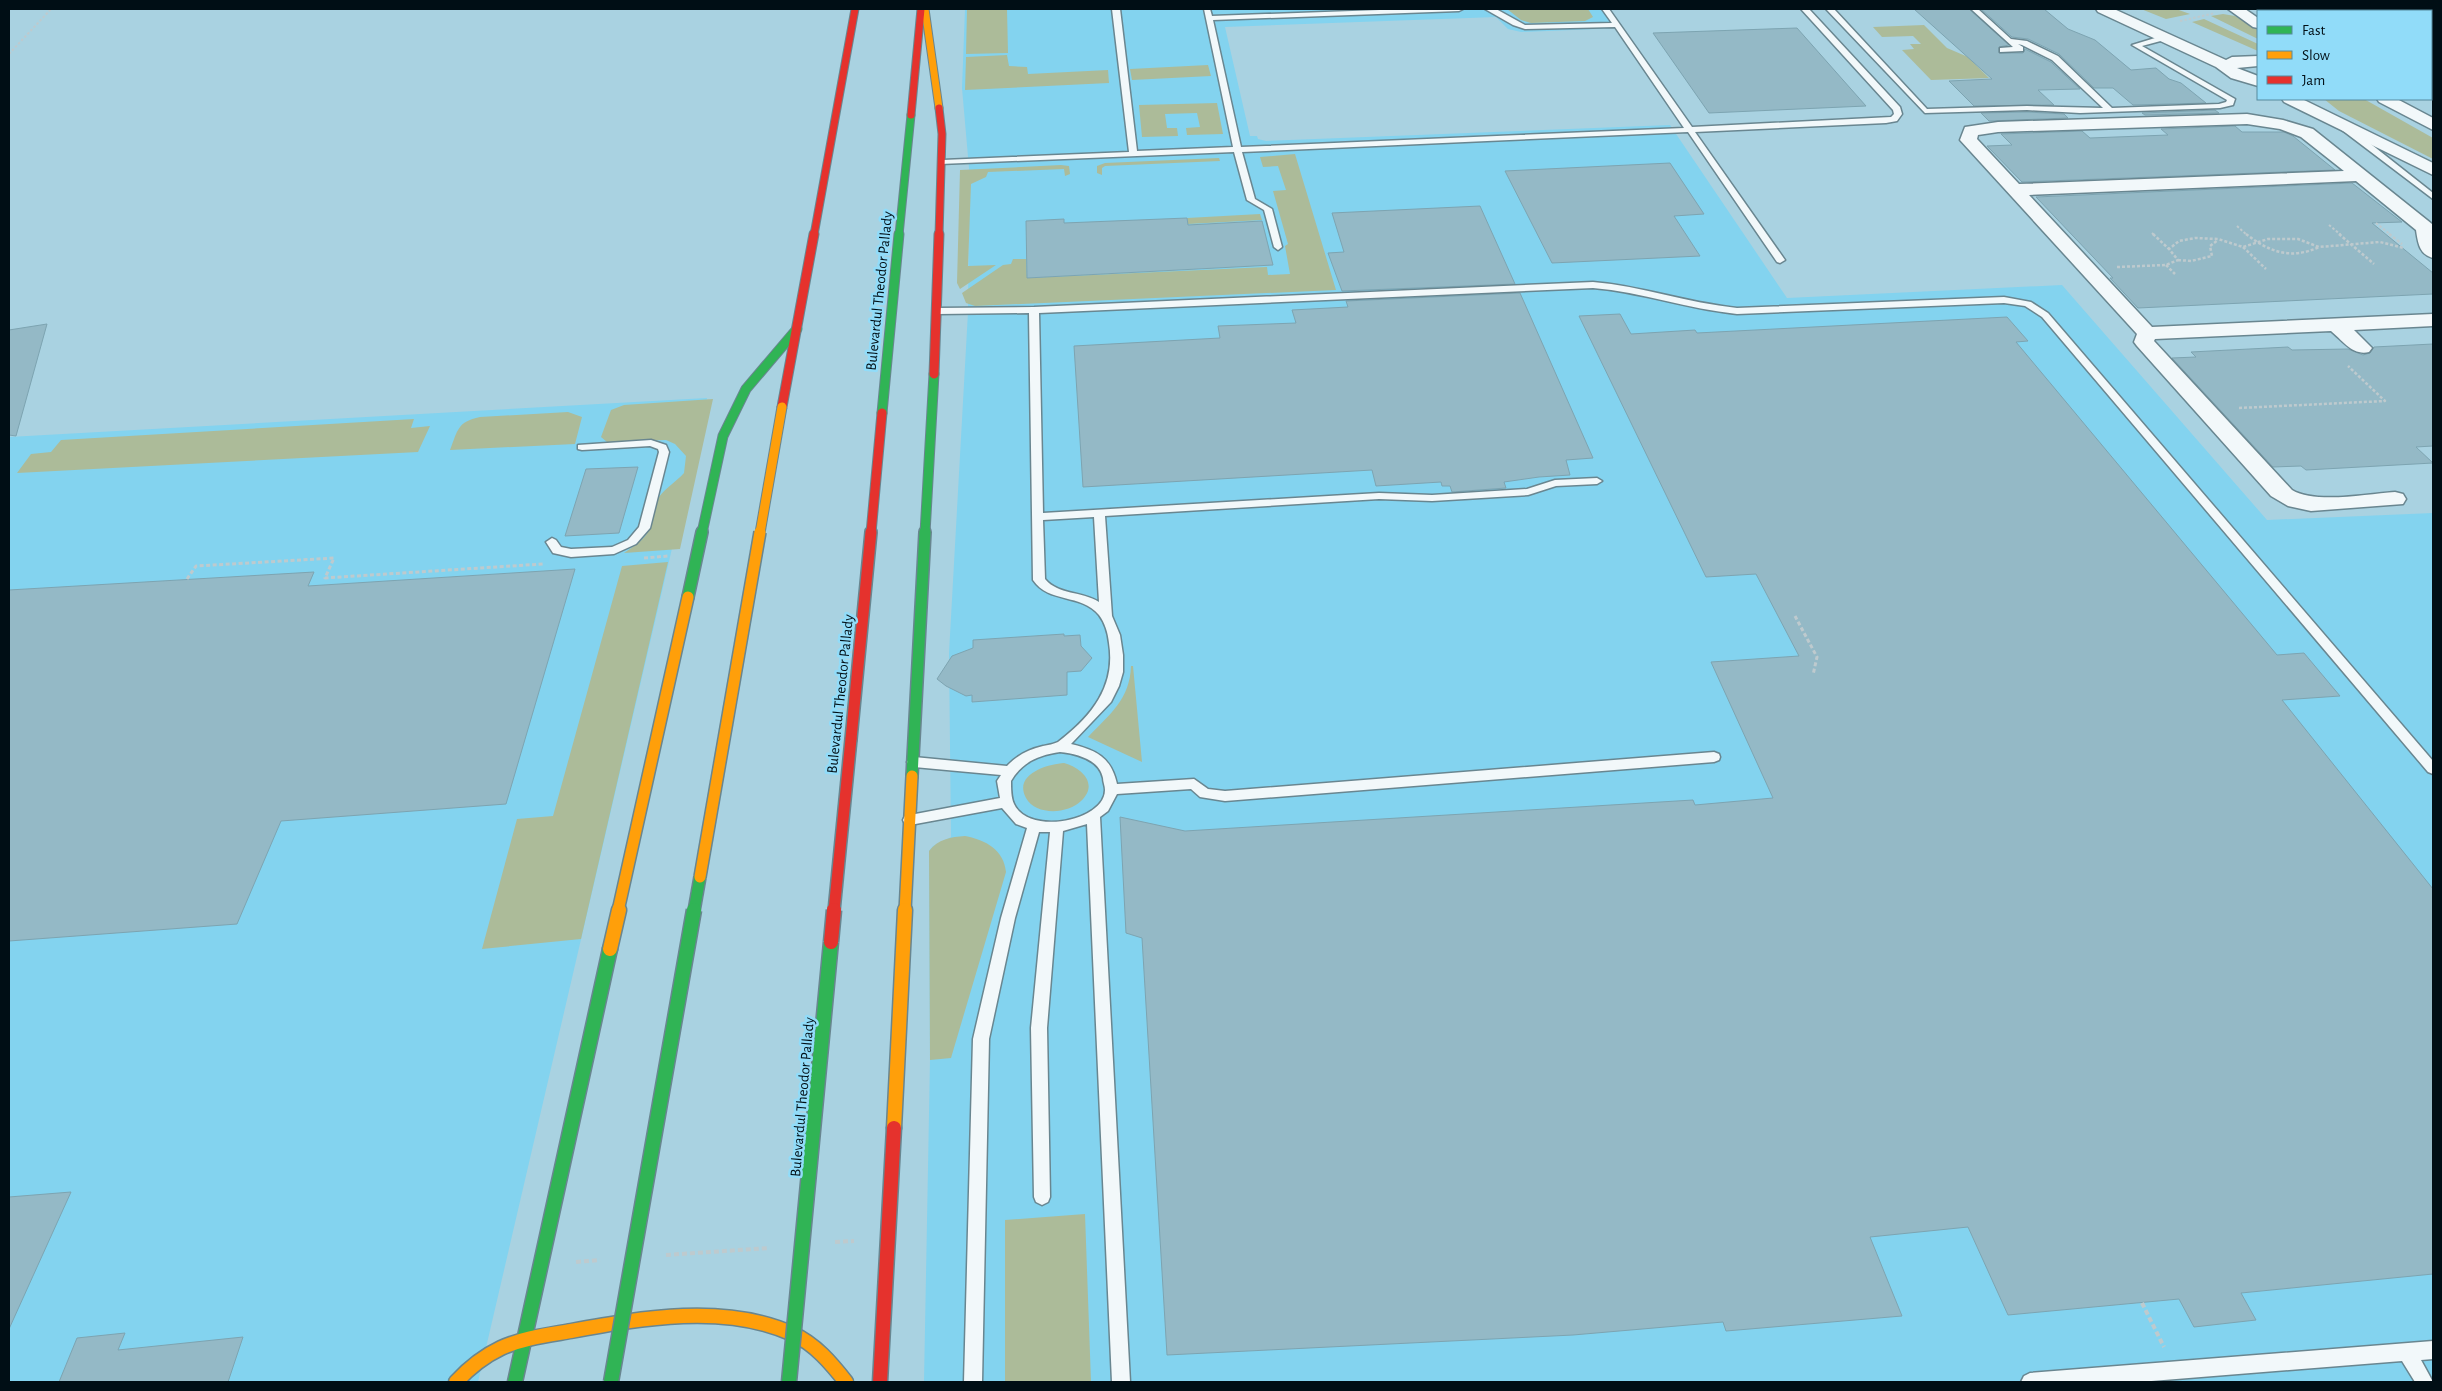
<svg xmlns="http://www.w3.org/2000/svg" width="2442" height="1391" font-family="'Alegreya Sans',sans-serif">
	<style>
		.built { fill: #83d3ef }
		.green { fill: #acbb99 }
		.building { fill: #94b9c6; stroke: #7da4b1 }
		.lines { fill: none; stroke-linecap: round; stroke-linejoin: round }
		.lane-casing { stroke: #698690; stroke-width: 3 }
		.street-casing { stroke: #698690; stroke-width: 3 }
		.fast-far3-casing { stroke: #698690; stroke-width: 9 }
		.fast-far2-casing { stroke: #698690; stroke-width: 11 }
		.fast-far1-casing { stroke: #698690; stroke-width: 14 }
		.fast-casing { stroke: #698690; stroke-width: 17 }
		.slow-far2-casing { stroke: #698690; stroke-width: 9 }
		.slow-far1-casing { stroke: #698690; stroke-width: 14 }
		.slow-casing { stroke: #698690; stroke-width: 17 }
		.jam-far3-casing { stroke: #698690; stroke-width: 9 }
		.jam-far2-casing { stroke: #698690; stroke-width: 11 }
		.jam-far1-casing { stroke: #698690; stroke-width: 14 }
		.jam-casing { stroke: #698690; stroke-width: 17 }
		.path-far3 { stroke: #becace; stroke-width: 2; stroke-dasharray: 2.5 2; stroke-linecap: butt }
		.path-far2 { stroke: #becace; stroke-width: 2.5; stroke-dasharray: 3 2; stroke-linecap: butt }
		.path-far1 { stroke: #becace; stroke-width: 3; stroke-dasharray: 4 2.5; stroke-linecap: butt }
		.path { stroke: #becace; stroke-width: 4; stroke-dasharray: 5 3; stroke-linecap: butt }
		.lane { fill: #f2f8fa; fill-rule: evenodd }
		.street { fill: #f2f8fa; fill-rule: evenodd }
		.fast-far3 { stroke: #30b455; stroke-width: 7 }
		.fast-far2 { stroke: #30b455; stroke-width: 9 }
		.fast-far1 { stroke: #30b455; stroke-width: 11 }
		.fast { stroke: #30b455; stroke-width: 14 }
		.slow-far2 { stroke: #ff9f0a; stroke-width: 7 }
		.slow-far1 { stroke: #ff9f0a; stroke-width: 11 }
		.slow { stroke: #ff9f0a; stroke-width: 14 }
		.jam-far3 { stroke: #e5322d; stroke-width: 7 }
		.jam-far2 { stroke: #e5322d; stroke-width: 9 }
		.jam-far1 { stroke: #e5322d; stroke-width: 11 }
		.jam { stroke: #e5322d; stroke-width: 14 }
		.fast-bridge-far1-casing { stroke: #698690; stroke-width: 14; stroke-linecap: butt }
		.fast-bridge-casing { stroke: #698690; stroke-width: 17; stroke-linecap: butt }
		.slow-bridge-far1-casing { stroke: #698690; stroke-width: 11; stroke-linecap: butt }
		.slow-bridge-casing { stroke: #698690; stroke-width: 14; stroke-linecap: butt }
		.jam-bridge-far1-casing { stroke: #698690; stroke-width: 14; stroke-linecap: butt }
		.jam-bridge-casing { stroke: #698690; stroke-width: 17; stroke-linecap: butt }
		.fast-bridge-far1 { stroke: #30b455; stroke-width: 11 }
		.fast-bridge { stroke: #30b455; stroke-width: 14 }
		.slow-bridge-far1 { stroke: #ff9f0a; stroke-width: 9 }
		.slow-bridge { stroke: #ff9f0a; stroke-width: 11 }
		.jam-bridge-far1 { stroke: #e5322d; stroke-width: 11 }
		.jam-bridge { stroke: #e5322d; stroke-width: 14 }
		.labels { text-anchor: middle; stroke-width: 5; stroke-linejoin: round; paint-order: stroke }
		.street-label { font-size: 15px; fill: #000e15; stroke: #91dcf9 }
	</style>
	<rect width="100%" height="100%" fill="#a9d2e1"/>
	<path class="built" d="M965 9H1606L1620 28 1521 32 1508 29 1496 17 1225 27 1250 136H1257L1258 139 1266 141 1670 125 1787 298 2062 285 2267 520 2433 513V1382H924L930 1060 929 851 933 846 951 837 949 653 968 312 969 168 962 88Z
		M707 398 478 1382H9V437Z"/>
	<path class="green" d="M967 9H1007L1008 53 966 54Z
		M1507 9H1588L1593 17 1585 21 1531 23 1521 20Z
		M2141 9H2176L2190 14 2166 19Z
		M2223 14 2235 16 2258 30V39L2211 16Z
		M2204 19 2258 44V51L2192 22Z
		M1924 25 1947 48 1968 57 1989 78 1931 80 1902 50 1914 49 1910 44H1921L1913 36 1882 37 1873 27Z
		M1007 55 1009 66 1027 67 1028 74 1108 70 1109 83 965 90 966 57Z
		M1208 65 1211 76 1132 80 1130 69Z
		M2324 99H2364L2433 138V159L2339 111Z
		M1217 103 1223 134 1187 135 1186 128 1200 127 1197 113 1165 114 1167 128H1177L1178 136 1142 137 1139 105Z
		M1295 154 1336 290 975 306 966 303 962 293 1003 265 1011 264 1013 259H1026L1027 278 1267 267 1268 275 1290 274 1285 246 1288 244 1273 191 1286 190 1278 166 1263 167 1260 157Z
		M1219 158 1220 161 1105 166 1102 168V175L1097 173V166L1105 163Z
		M1061 165 1069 166 1070 174 1065 176 1064 169 988 172 986 177 971 184 968 266 996 265 960 289 957 283 960 170Z
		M1260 214 1262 220 1188 224 1187 218Z
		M713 399 680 549 624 553C659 530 643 533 656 502 661 491 676 482 684 473L686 456 675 444 666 440 607 442 601 437 611 410 624 405Z
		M568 412 582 417 575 444 450 450C458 430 457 422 480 417Z
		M414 419 411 428 430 426 418 452 17 473 31 454 51 452 61 440Z
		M668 562 581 939 482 949 517 819 553 816 622 566Z
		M1131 666H1133L1142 762 1088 737C1110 714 1130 699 1131 666Z
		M1064 763C1082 768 1099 784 1081 801 1068 814 1036 816 1026 798 1013 774 1048 764 1064 763Z
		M965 836C986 840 1004 850 1006 872L951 1058 930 1060 929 851C938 839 951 837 965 836Z
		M1085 1214 1091 1382H1005V1220Z"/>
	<path class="building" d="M1914 9H1969L2009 45 1999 47V53H2023L2025 49 2051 62 2080 89 2038 90 2054 105 1974 106 1949 81 1992 79Z
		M1981 9H2044L2068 29 2095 40 2131 70 2156 68 2169 79 2181 83 2206 103 2133 105 2113 88H2094L2059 54 2028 39 2012 37Z
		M1797 28 1866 106 1709 113 1653 33Z
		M2215 110 2219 113 2145 115 2142 113Z
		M2027 112 2064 114 2068 118 1989 121 1981 113Z
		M2235 126 2242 132H2284L2293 136 2335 170 2022 182 1987 146 2012 145 2001 134 2082 131 2090 138 2168 135 2161 129Z
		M1670 163 1704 214 1674 216 1700 256 1552 263 1505 171Z
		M2352 183 2402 222 2372 223 2433 273V294L2138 308 2110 278H2113L2036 197Z
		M1480 206 1515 284 1342 291 1328 253 1344 252 1332 213Z
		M1187 218 1188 225 1262 221 1273 265 1027 278 1026 221 1064 219V223Z
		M1520 293 1593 458 1566 460 1570 475 1539 477 1504 482 1506 488 1452 492 1450 486H1442L1441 482 1376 486 1372 470 1083 487 1074 346 1220 338 1218 326 1296 323 1292 310 1348 307 1346 301Z
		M1620 314 1631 334 1695 330 1697 333 2007 317 2028 341 2016 342 2277 655 2304 653 2340 696 2282 700 2433 889V1274L2241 1293 2256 1320 2194 1327 2179 1299 2008 1315 1968 1227 1870 1237 1902 1316 1726 1331 1723 1322 1573 1335 1167 1355 1142 938 1126 933 1120 817 1185 831 1693 800 1695 805 1773 798 1711 662 1799 656 1756 574 1706 577 1579 316Z
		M47 324 16 436 9 435V330Z
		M2433 344V446L2416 447 2433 463 2306 470 2301 466 2273 467 2172 358 2196 357 2191 352 2288 347 2292 350 2348 349 2363 355 2370 353 2374 347Z
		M638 467 619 533 565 536 586 469Z
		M575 569 506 804 281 821 237 924 9 941V590L314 572 308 586Z
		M1064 634V636L1080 635 1081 646 1092 658 1081 671 1067 672V695L972 702V695L966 696 946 686 937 679 952 656 973 648V640Z
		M71 1192 9 1329V1197Z
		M125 1333 118 1350 243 1337 228 1382H59L77 1338Z"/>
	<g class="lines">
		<g class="lane-casing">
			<path id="lane" d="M1112 9H1120L1137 151 1233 147 1204 9H1210L1212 16 1407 9H1463L1459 11 1213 20 1241 147 1684 128 1615 27 1525 29 1513 25 1485 9H1496L1525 25 1612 23 1602 9H1609L1692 127 1891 117 1894 114 1893 110 1801 9H1809L1900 107 1902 114 1897 121 1886 123 1695 132 1785 260 1780 263 1777 262 1688 132 1242 152 1255 199 1272 209 1282 247 1278 250 1274 247 1264 210 1247 200 1234 152 940 164V160H943L1129 152Z
				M1826 9H1834L1927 109 2027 106 2103 108 2052 60 2022 45 2018 44 2023 47V51L2000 52V48L2013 47 1971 9H1978L2011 39 2027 41 2058 56 2112 108 2219 104 2226 102 2227 100 2132 45 2165 35H2168V39L2142 46 2235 99 2233 105 2220 108 2080 113 2027 110 1925 113Z
				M2342 126H2348L2433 193V199L2342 130Z
				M1593 282C1642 286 1688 303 1737 308L2004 297 2031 302 2048 313 2433 761V774L2428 772 2042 317 2025 306 2004 303 1737 314C1688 309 1642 292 1593 288L1039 313 1043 513 1379 493 1432 495 1527 489 1555 480 1597 478 1602 481 1597 484 1556 486 1528 495 1432 501 1379 499 1105 516 1112 616 1120 635 1123 655V672L1119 686 1111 702 1071 744C1096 750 1111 757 1117 784L1194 779 1208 789 1225 791 1714 752 1719 754 1720 757 1719 760 1714 762 1225 801 1200 797 1191 789 1117 794 1108 811 1100 817 1130 1382H1112L1087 824 1063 831 1047 1028 1050 1197 1048 1202 1042 1205 1036 1202 1034 1197 1031 1028 1050 832H1039L1015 918 989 1039 982 1382H964L973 1039 1001 918 1027 828 1016 824 1002 808 910 825 905 824 903 820 905 816 910 815 1000 798 997 781 1001 775 914 767 909 765 907 762 909 759 914 757 1007 766C1017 755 1030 749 1043 746 1048 745 1054 744 1058 742 1092 716 1116 686 1109 643 1108 633 1105 623 1099 615 1081 593 1049 604 1033 580L1029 313 938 314 933 311 938 308 1034 307ZM1094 517 1099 602C1082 591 1058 595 1045 579L1043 520ZM1060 752C1077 754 1099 759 1103 778 1103 782 1105 786 1105 790 1105 821 1029 836 1014 804 1011 798 1011 788 1011 781 1022 762 1039 755 1060 752Z
				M651 440 666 445 669 452 650 528 636 544 614 554 571 557 553 553 546 542 552 538 556 540 561 547 571 549 612 547 628 540 639 527 659 452 658 449 650 446 582 450 578 449V445Z
				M2433 1341V1359L2421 1360 2433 1382H2415L2402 1361 2139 1382H2021L2024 1376 2030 1373Z"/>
		</g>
		<g class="street-casing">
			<path id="street" d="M2096 9H2114L2226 60 2232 57 2258 56V66L2237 68 2258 76V86L2231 78 2216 67 2098 12Z
				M2228 9H2245L2258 18V28L2253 27Z
				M2431 69H2433V79H2431Z
				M2282 99H2302L2433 163V175L2284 102Z
				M2377 99H2397L2433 118V130L2379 102Z
				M2247 114 2283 120 2313 129 2432 224 2433 258C2419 254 2418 243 2416 230L2356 181 2029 195 2152 327 2433 314V326L2354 330 2372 348 2369 352C2353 356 2343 341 2331 331L2155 339 2154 341 2292 490C2315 504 2367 494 2395 492L2403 494 2406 499 2403 504 2311 511 2288 506 2271 496 2137 346 2134 342 2137 334 1960 140 1965 127 1998 122ZM2247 124 2280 129 2301 137 2344 171 2019 184 1977 139 1978 135 1998 132Z"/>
		</g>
		<g class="fast-far3-casing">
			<path id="fast-far3" d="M899 235 911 115"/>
		</g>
		<g class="fast-far2-casing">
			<path id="fast-far2" d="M882 413 899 234
				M702 533 723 436 746 389 797 329
				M925 533 934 374"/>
		</g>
		<g class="fast-far1-casing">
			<path id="fast-far1" d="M688 597 702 532
				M912 776 925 532"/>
		</g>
		<g class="fast-casing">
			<path id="fast" d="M515 1382 610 949"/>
		</g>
		<g class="slow-far2-casing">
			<path id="slow-far2" d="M925 9 939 108"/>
		</g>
		<g class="slow-far1-casing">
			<path id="slow-far1" d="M618 911 688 597
				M905 911 912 776"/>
		</g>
		<g class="slow-casing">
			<path id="slow" d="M610 949 619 910
				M894 1128 905 910
				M456 1382C469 1368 484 1356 501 1348 523 1338 548 1335 571 1331 642 1318 725 1303 793 1334 815 1344 831 1363 846 1382"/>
		</g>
		<g class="jam-far3-casing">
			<path id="jam-far3" d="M911 115 921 9
				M814 235 855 9
				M939 235 942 134 939 108"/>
		</g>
		<g class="jam-far2-casing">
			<path id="jam-far2" d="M934 374 939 234
				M782 407 814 234
				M871 533 882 413"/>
		</g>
		<g class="jam-far1-casing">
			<path id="jam-far1" d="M851 739 871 532"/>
		</g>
		<g class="jam-casing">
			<path id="jam" d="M880 1382 894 1128"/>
		</g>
		<path class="path-far3" d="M2180 21 2215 13
			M9 54 51 9
			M2376 223 2391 235
			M2329 225 2341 235
			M2237 226 2247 235
			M2152 233 2154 235"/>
		<path class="path-far2" d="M2153 234 2169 249
			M2246 234C2269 252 2291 260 2319 247
			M2339 234 2374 264
			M2389 234 2402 244
			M2243 247 2266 269
			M2178 260 2191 261 2212 256 2210 246 2218 240
			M2166 265 2175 274
			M2117 267 2166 265 2178 260 2169 249 2179 241 2195 238 2218 239 2243 247 2268 239H2298L2319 247 2380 242 2404 248
			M2239 408 2385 401 2348 366"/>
		<path class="path-far1" d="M644 558 668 556
			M187 579 196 566 334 558 325 578 543 564
			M1795 616 1817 657 1813 675"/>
		<path class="path" d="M835 1242 854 1241
			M666 1255 769 1248
			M576 1262 600 1260
			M2142 1303 2164 1347"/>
		<use href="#lane" class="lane"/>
		<use href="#street" class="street"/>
		<use href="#fast-far3" class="fast-far3"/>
		<use href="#fast-far2" class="fast-far2"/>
		<use href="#fast-far1" class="fast-far1"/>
		<use href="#fast" class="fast"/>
		<use href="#slow-far2" class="slow-far2"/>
		<use href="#slow-far1" class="slow-far1"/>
		<use href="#slow" class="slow"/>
		<use href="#jam-far3" class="jam-far3"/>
		<use href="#jam-far2" class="jam-far2"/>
		<use href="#jam-far1" class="jam-far1"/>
		<use href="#jam" class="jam"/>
		<g class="fast-bridge-far1-casing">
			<path id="fast-bridge-far1" d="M694 911 700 877"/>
		</g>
		<g class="fast-bridge-casing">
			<path id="fast-bridge" d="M611 1382 694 910
				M789 1382 831 942"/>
		</g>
		<g class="slow-bridge-far1-casing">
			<path id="slow-bridge-far1" d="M760 533 782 407"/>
		</g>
		<g class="slow-bridge-casing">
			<path id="slow-bridge" d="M700 877 760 532"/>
		</g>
		<g class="jam-bridge-far1-casing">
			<path id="jam-bridge-far1" d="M834 911 851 739"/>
		</g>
		<g class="jam-bridge-casing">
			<path id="jam-bridge" d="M831 942 834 910"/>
		</g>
		<use href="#fast-bridge-far1" class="fast-bridge-far1"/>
		<use href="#fast-bridge" class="fast-bridge"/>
		<use href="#slow-bridge-far1" class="slow-bridge-far1"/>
		<use href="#slow-bridge" class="slow-bridge"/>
		<use href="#jam-bridge-far1" class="jam-bridge-far1"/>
		<use href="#jam-bridge" class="jam-bridge"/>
	</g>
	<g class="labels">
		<g class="street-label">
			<text transform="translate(879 291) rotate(-84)" y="5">Bulevardul Theodor Pallady</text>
			<text transform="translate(840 694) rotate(-84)" y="5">Bulevardul Theodor Pallady</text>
			<text transform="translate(802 1097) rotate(-85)" y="5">Bulevardul Theodor Pallady</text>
		</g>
	</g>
	<rect width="2442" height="1391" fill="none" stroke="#000e15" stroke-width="20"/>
	<rect x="2257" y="10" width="175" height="90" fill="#91dcf9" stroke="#578a9e"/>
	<rect x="2267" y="26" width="25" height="8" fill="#30b455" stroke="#578a9e"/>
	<text x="2302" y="35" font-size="15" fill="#000e15">Fast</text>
	<rect x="2267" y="51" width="25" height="8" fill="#ff9f0a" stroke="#578a9e"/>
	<text x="2302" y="60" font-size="15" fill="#000e15">Slow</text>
	<rect x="2267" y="76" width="25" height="8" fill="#e5322d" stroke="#578a9e"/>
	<text x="2302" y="85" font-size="15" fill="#000e15">Jam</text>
</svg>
